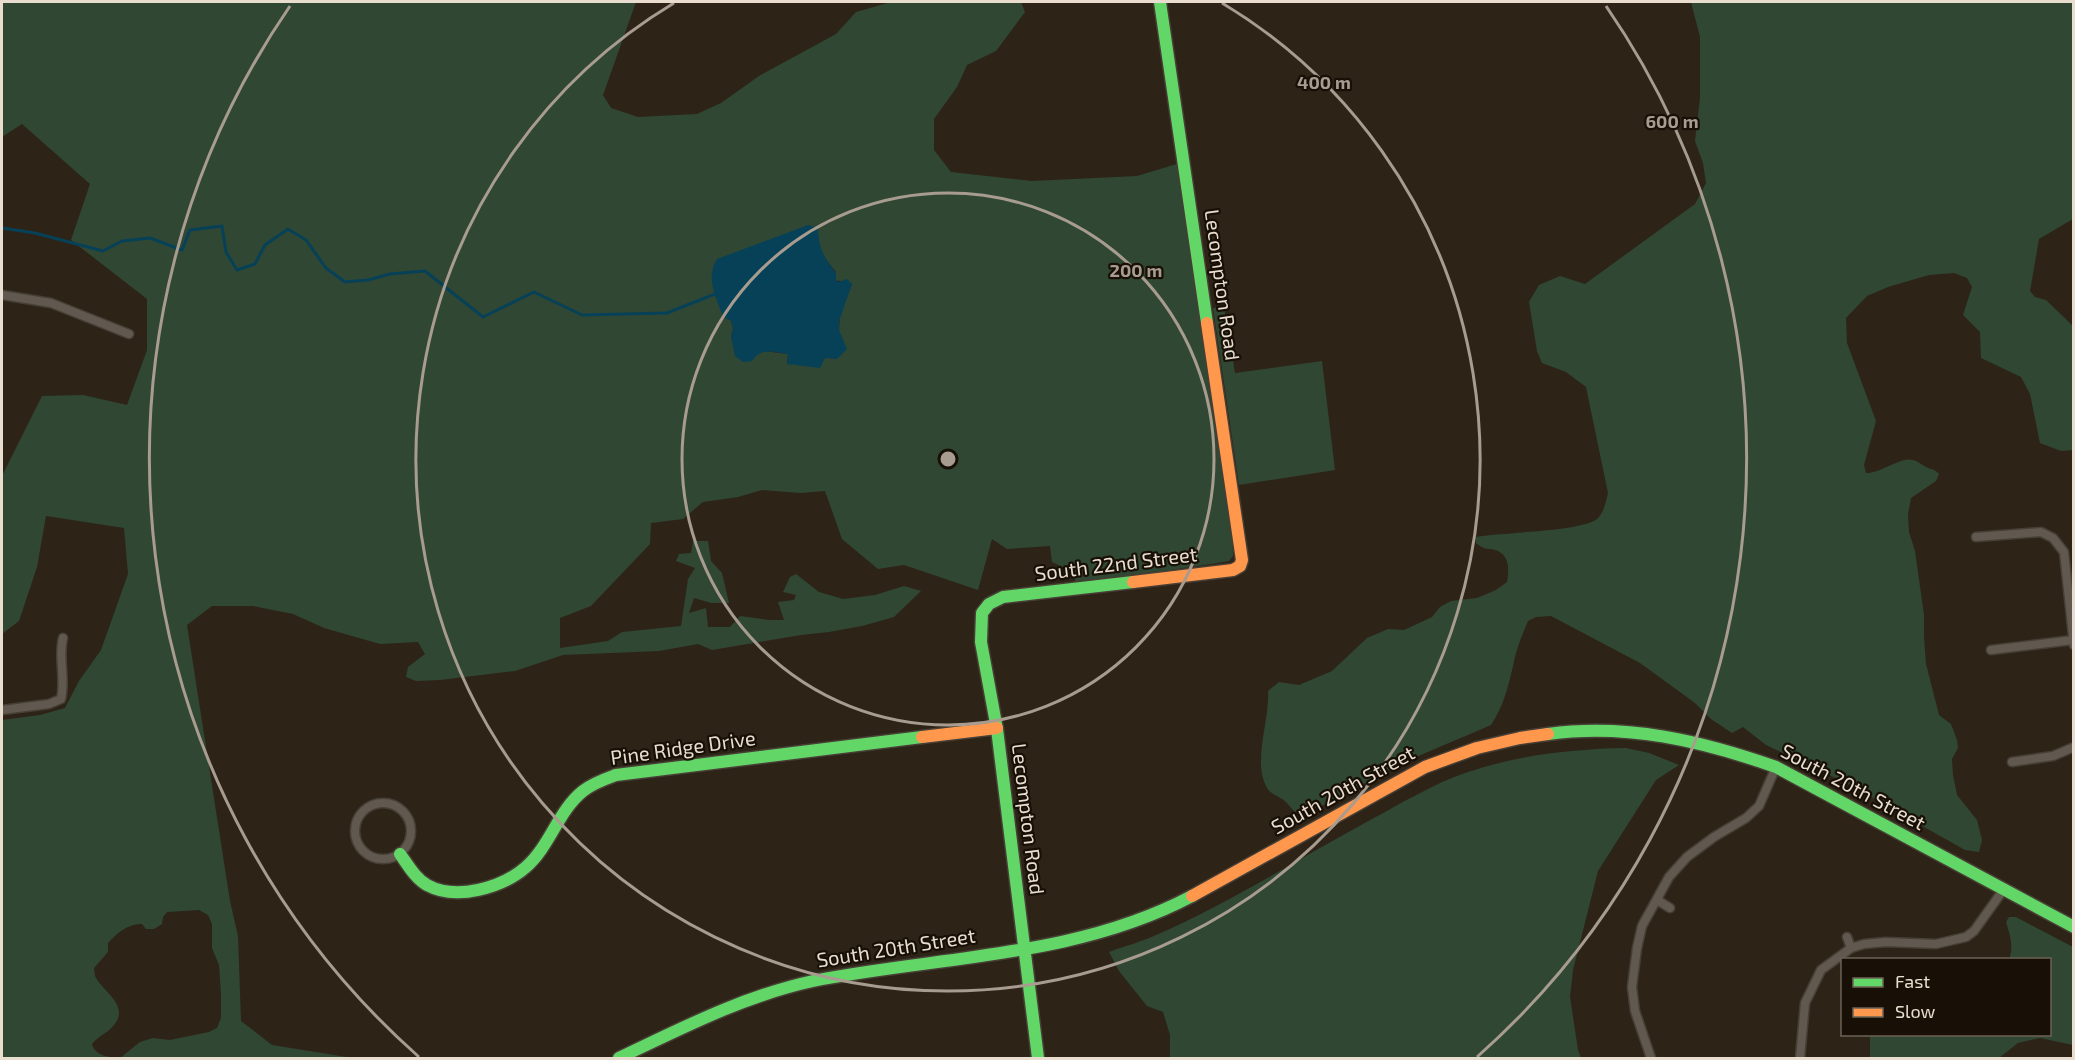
<svg xmlns="http://www.w3.org/2000/svg" width="2075" height="1060" font-family="'Exo 2',sans-serif">
	<style>
		.green { fill: #304733; fill-rule: evenodd }
		.water { fill: #074158 }
		.lines { fill: none; stroke-linecap: round; stroke-linejoin: round }
		.stream { stroke: #074158; stroke-width: 3 }
		.street-casing { stroke: #473f36; stroke-width: 11 }
		.fast-casing { stroke: #473f36; stroke-width: 15 }
		.slow-casing { stroke: #473f36; stroke-width: 15 }
		.street { stroke: #615950; stroke-width: 8 }
		.fast { stroke: #63d668; stroke-width: 12 }
		.slow { stroke: #ff974d; stroke-width: 12 }
		.ring { fill: none; stroke: #a79c8f; stroke-width: 3 }
		.labels { text-anchor: middle; stroke-width: 4.5; stroke-linejoin: round; paint-order: stroke }
		.street-label { font-size: 20px; fill: #e9ddcf; stroke: #181006 }
		.centre { fill: #a79c8f; stroke: #181006; stroke-width: 3 }
		.ring-label { font-size: 18px; text-anchor: middle; font-weight: bold; fill: #a79c8f; stroke: #181006; stroke-width: 4.5; stroke-linejoin: round; paint-order: stroke }
	</style>
	<rect width="100%" height="100%" fill="#2d2417"/>
	<path class="green" d="M2 2H636L603 95 611 108 638 117 697 114 721 103 759 76 836 34 856 12 891 2H1021L1025 12 996 51 967 65 957 87 934 119V150L951 172 1032 181 1137 176 1180 163 1232 529 1233 556 1229 561 1217 563 1131 576 1076 581 1065 568 1052 562 1050 546 1007 549 992 539 978 590 904 565 878 569 842 539 825 491 801 493 762 490 738 497 703 502 683 519 651 523 650 544 591 606 560 618V648L608 641 622 632 681 626 688 579 695 568 676 561 679 554 691 553 693 541H708L711 561 722 573 729 603H711L694 598 689 613 706 608 708 627H730L740 616 769 620H784L778 602 794 600 796 595 783 592 790 577 796 574 819 592 843 599 875 595 904 586 921 591 894 617 862 626 829 632 801 635 712 650 698 644 659 651 563 655 515 671 440 680 416 681 406 677 408 667 425 654 418 642 380 644 324 628 293 614 253 606H212L187 625 230 901 238 936 241 1021 272 1045 353 1058H2V720L40 715 65 708 79 681 101 650 128 574 124 528 46 516 37 567 19 621 2 634V476L42 396 83 395 127 405 147 350V299L71 240 90 184 22 124 2 137ZM819 247 827 261 836 272 835 280 852 284 840 314 839 330 787 364 788 354 764 351 757 354 731 337 733 328 731 321ZM199 910 208 915 212 924V948L219 965 221 993V1018L217 1028 209 1032 170 1040 153 1038 140 1042 120 1058C108 1057 95 1056 92 1044 98 1036 108 1033 114 1025 130 1006 103 991 96 978 95 977 94 969 94 968L108 952V943C117 933 129 923 142 924L146 929H154L162 924 163 917 167 912Z
		M1691 2H2073V219L2039 239 2030 291 2035 297 2046 300 2073 326V450L2061 451 2040 443 2030 394 2021 377 1981 358 1980 332 1963 315 1972 287 1967 278 1954 273 1929 275 1888 287 1867 296 1846 318 1847 343 1876 421 1864 465 1866 473C1882 473 1901 456 1913 460 1918 461 1922 465 1926 467 1932 470 1935 469 1939 474L1936 481 1911 498 1908 514 1909 532 1915 551 1924 615V637L1926 664 1939 715 1951 724 1957 740 1958 748 1952 759 1953 775 1957 795 1977 820 1982 840 1979 852 1965 850 1846 783 1766 745 1743 727 1732 733 1711 719 1695 703 1640 663 1551 616 1536 617 1528 621C1524 631 1519 642 1516 653 1510 678 1506 703 1491 725 1458 740 1423 753 1390 769 1360 784 1329 810 1295 812 1291 808 1287 802 1282 799 1277 796 1270 793 1267 788 1252 761 1270 721 1268 691L1279 682 1299 685 1332 671 1367 638 1388 629 1404 630 1432 617 1440 607 1451 601 1477 598 1496 590 1507 582C1509 571 1510 557 1498 551 1489 547 1487 552 1476 543V537C1502 532 1580 532 1597 519 1604 513 1606 501 1608 493L1586 387 1566 372 1542 363 1537 351 1529 302 1539 285 1560 276 1585 284 1695 204 1706 183 1703 163 1695 141 1700 98V37Z
		M1224 306 1235 373 1322 361 1335 470 1239 485 1213 308Z
		M1626 748 1649 753 1679 765 1656 780 1598 871 1573 970 1570 997 1578 1050 1581 1058H1170V1035L1163 1012 1147 1006 1119 971 1109 952C1125 946 1141 942 1156 935 1231 902 1300 858 1372 819 1402 803 1433 784 1465 773 1518 755 1571 749 1626 748Z
		M2009 917H2016L2073 947V1045L2040 1038 2018 1043 1999 1058H1870V1035L2050 1034V960L2009 959C2014 947 2010 935 2006 922Z"/>
	<path class="water" d="M808 225 818 228C819 249 823 256 836 273V280L838 282 847 279 852 284 839 321V330L847 349 837 359 825 358 820 368 787 364 788 354C772 352 761 347 752 361L743 362 735 356 731 337 733 328 731 321 723 317C716 297 705 278 717 259Z"/>
	<g class="lines">
		<path class="stream" d="M2 228 35 233 103 251 122 241 150 238 182 250 190 230 222 226 226 252 237 270 255 264 265 245 288 229 306 240 326 268 345 282 368 280 390 274 425 271 483 317 534 292 582 315 667 313 715 294"/>
		<g class="street-casing">
			<path id="street" d="M2 295 51 303 129 334
				M1976 537 2041 532 2053 538 2064 552 2074 645
				M1991 650 2073 640
				M2 710 49 704 61 699C66 679 58 658 63 638
				M2012 762 2053 756 2074 747
				M355 831a28 28 0 1 1 56 0a28 28 0 1 1-56 0Z
				M1657 900 1670 908
				M1847 937 1851 948
				M1651 1058 1635 1011 1632 987 1637 948 1642 926 1669 877 1687 857 1714 837 1746 818 1759 806 1776 767
				M1800 1058 1805 1003 1821 970 1851 948 1864 944 1886 942 1936 944 1966 937 1974 931 2004 889"/>
		</g>
		<g class="fast-casing">
			<path id="fast" d="M1160 2 1207 323
				M1548 734C1627 723 1702 741 1776 767L2074 927
				M400 854C408 865 415 878 427 885 456 901 502 888 526 867 550 846 558 811 583 791 593 783 605 779 616 775L922 737
				M619 1058C682 1028 744 996 813 981 939 956 1075 958 1192 896
				M1038 1058 997 729 981 642 982 613 989 604 1003 597 1133 582"/>
		</g>
		<g class="slow-casing">
			<path id="slow" d="M1133 582 1233 570 1240 566 1242 560 1207 323
				M922 737 997 728
				M1192 896 1425 767 1477 748 1520 738 1548 734"/>
		</g>
		<use href="#street" class="street"/>
		<use href="#fast" class="fast"/>
		<use href="#slow" class="slow"/>
	</g>
	<g class="ring">
		<circle cx="948" cy="459" r="266"/>
		<path d="M1222 3A532 532 0 1 1 674 3"/>
		<path d="M419 1057A799 799 0 0 1 290 6M1606 6A799 799 0 0 1 1477 1057"/>
	</g>
	<g class="labels">
		<g class="street-label">
			<text transform="translate(1222 285) rotate(82)" y="7">Lecompton Road</text>
			<text transform="translate(1116 564) rotate(-7)" y="7">South 22nd Street</text>
			<text transform="translate(683 748) rotate(-8)" y="7">Pine Ridge Drive</text>
			<text transform="translate(1853 787) rotate(28)" y="7">South 20th Street</text>
			<text transform="translate(1343 790) rotate(-29)" y="7">South 20th Street</text>
			<text transform="translate(1028 819) rotate(83)" y="7">Lecompton Road</text>
			<text transform="translate(896 948) rotate(-9)" y="7">South 20th Street</text>
		</g>
	</g>
	<circle cx="948" cy="459" r="9" class="centre"/>
	<g class="ring-label">
		<text x="1324" y="89">400 m</text>
		<text x="1672" y="128">600 m</text>
		<text x="1136" y="277">200 m</text>
	</g>
	<rect width="2075" height="1060" fill="none" stroke="#e9ddcf" stroke-width="6"/>
	<rect x="1841" y="958" width="210" height="78" fill="#181006" stroke="#6c6256" stroke-width="1.5"/>
	<rect x="1853" y="978" width="30" height="9" fill="#63d668" stroke="#6c6256" stroke-width="1.5"/>
	<text x="1895" y="988" font-size="18" fill="#e9ddcf">Fast</text>
	<rect x="1853" y="1008" width="30" height="9" fill="#ff974d" stroke="#6c6256" stroke-width="1.5"/>
	<text x="1895" y="1018" font-size="18" fill="#e9ddcf">Slow</text>
</svg>
